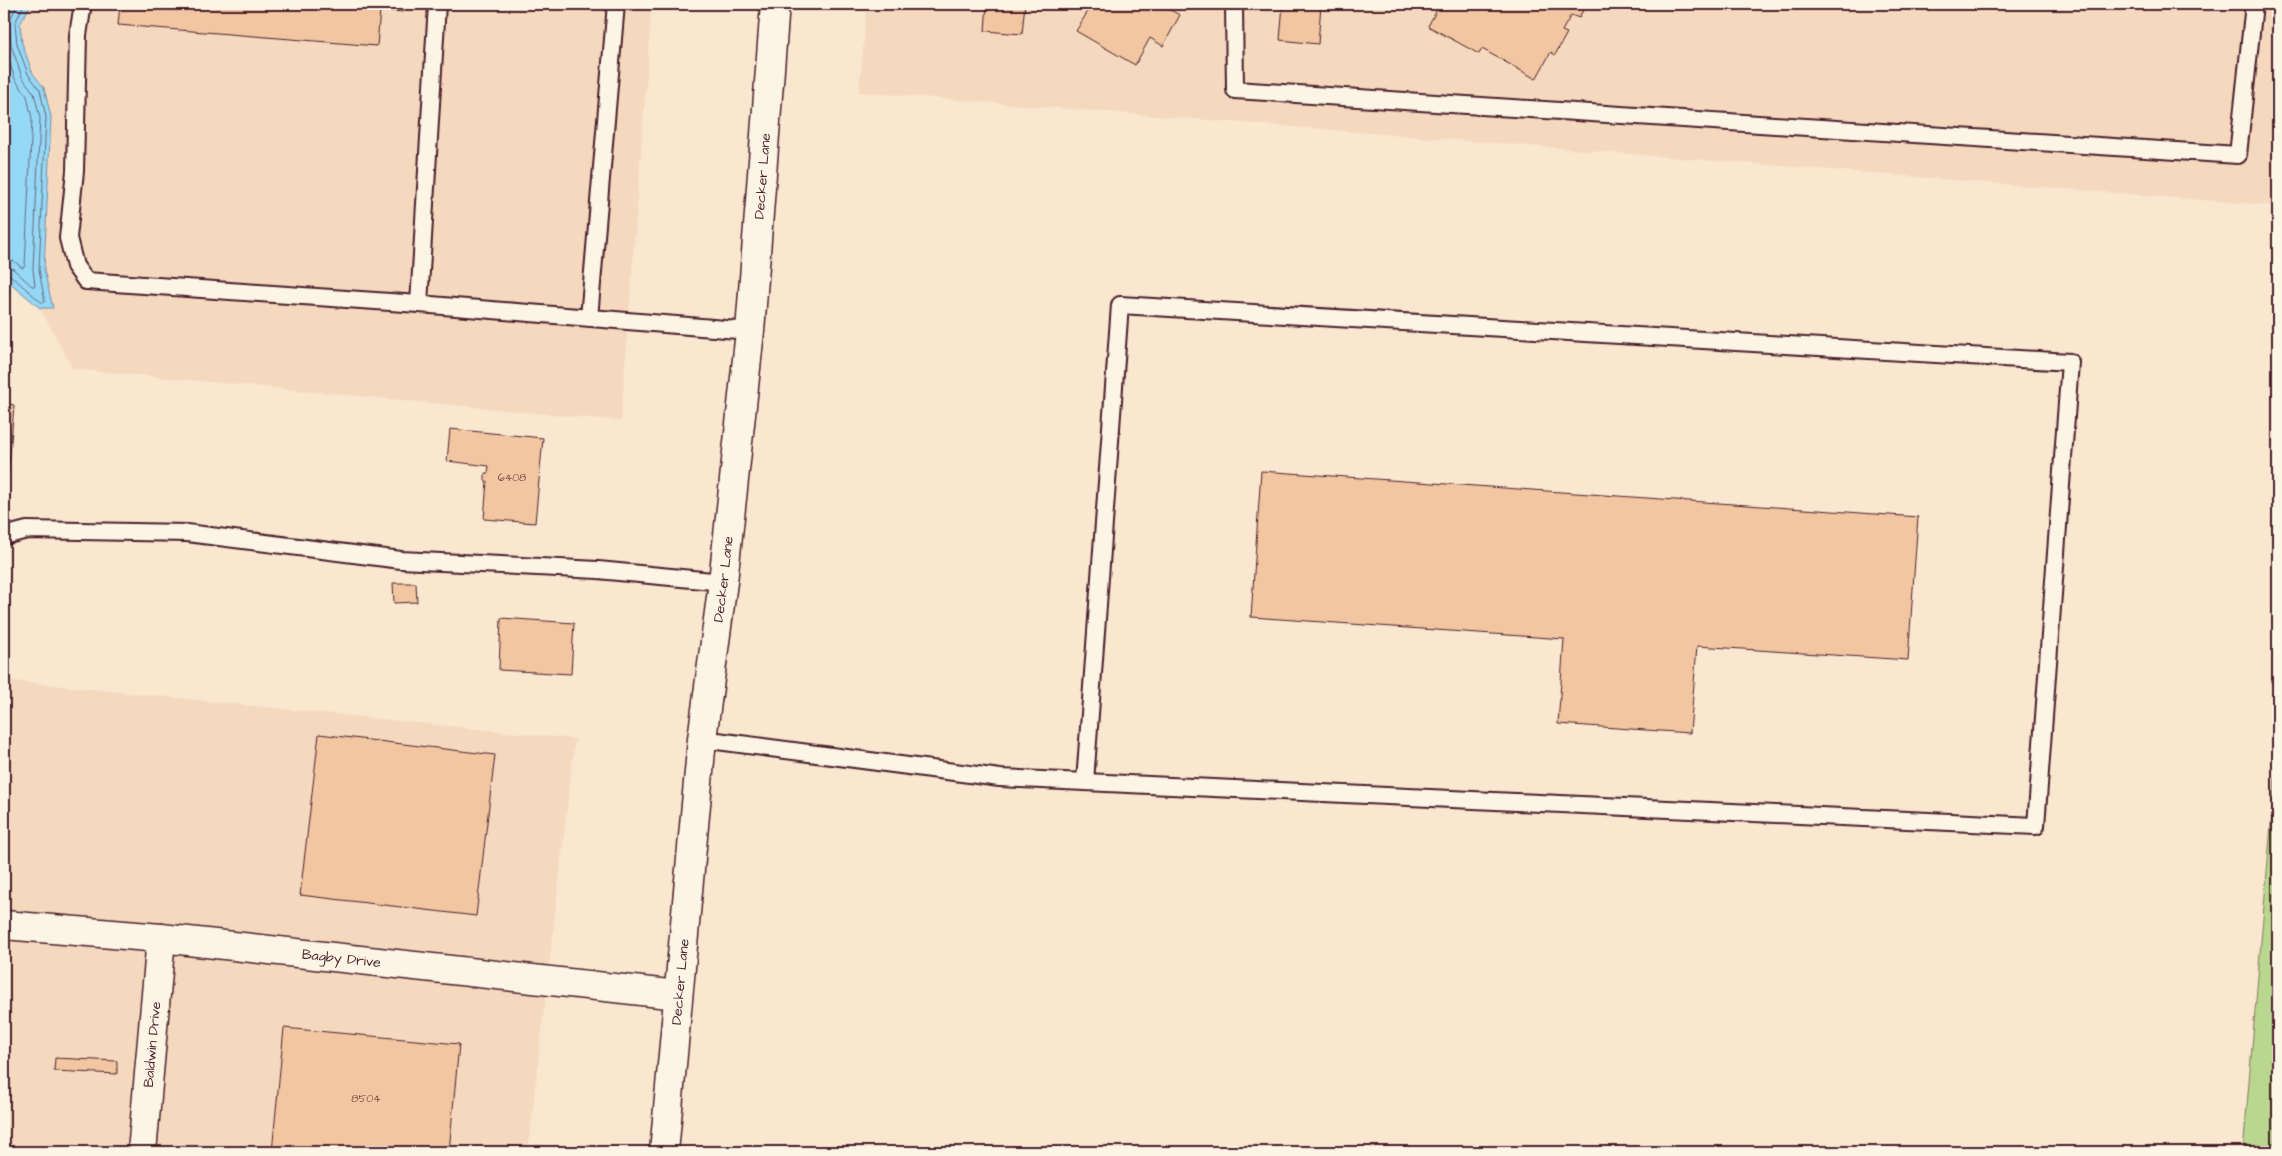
<svg xmlns="http://www.w3.org/2000/svg" width="2282" height="1156" font-family="'Architects Daughter',sans-serif">
	<style>
		.built { fill: #f4d9bf }
		.green { fill: #b9d78f; stroke: #827b5d }
		.water { fill: #94d8f6; stroke: #768ea5 }
		.lines { fill: none; stroke-linecap: round; stroke-linejoin: round }
		.shore { stroke: #68697c; stroke-width: 1 }
		.building { fill: #f1c6a0; stroke: #4a1f2b }
		.lane-casing { stroke: #4a1f2b; stroke-width: 20 }
		.street-casing { stroke: #4a1f2b; stroke-width: 31 }
		.secondary-casing { stroke: #4a1f2b; stroke-width: 31 }
		.lane { stroke: #fcf5e5; stroke-width: 16 }
		.street { stroke: #fcf5e5; stroke-width: 28 }
		.secondary { stroke: #fcf5e5; stroke-width: 28 }
		.labels { text-anchor: middle; stroke-width: 4; stroke-linejoin: round; paint-order: stroke }
		.number-label { font-size: 11px; fill: #744948 }
		.street-label { font-size: 14px; fill: #4a1f2b; stroke: #fcf5e5 }
	</style>
	<rect width="100%" height="100%" fill="#f9e7d0"/>
	<filter id="ink" filterUnits="userSpaceOnUse"><feTurbulence type="fractalNoise" baseFrequency=".02" numOctaves="2"/><feDisplacementMap in="SourceGraphic" scale="10" xChannelSelector="R" yChannelSelector="G"/><feConvolveMatrix kernelMatrix="1 2 1 2 8 2 1 2 1" color-interpolation-filters="sRGB"/></filter>
	<g filter="url(#ink)">
		<path class="built" d="M4 4H652L621 421 73 369 40 308 8 281 4 274Z
			M867 4H2278V206L859 92Z
			M4 680 575 739 528 1152H4Z"/>
		<path class="green" d="M2278 743V1152H2243Z"/>
		<path class="water" d="M4 4H31L20 24 22 43 32 72 44 88 51 117 44 270 53 308H40L8 281 4 274Z"/>
		<g class="lines">
			<path class="shore" d="M4 46 15 79 27 96 32 119 25 266 22 268 14 261 4 259
				M4 266 12 268 32 286H35L33 269 40 118 34 93 22 77 11 45 9 23 17 4
				M4 273 9 274 41 302H45L39 270 46 117 40 90 28 74 17 44 15 23 24 4"/>
		</g>
		<path class="building" d="M120 4H404L403 12 380 10 377 46 118 25Z
			M987 4H1025L1022 34 985 31Z
			M1086 4H1168L1166 8 1180 15 1163 46 1150 38 1135 65 1076 31 1091 6Z
			M1283 4H1321L1318 44 1280 40Z
			M1440 4H1586L1579 18 1571 15 1562 31 1567 33 1555 55 1551 52 1536 79 1482 49 1479 54 1428 26Z
			M4 403 14 405 6 502H4Z
			M450 429 543 438 535 523 484 519 487 481H485V473H488L489 466 447 461Z
			M1261 471 1918 517 1908 660 1697 646 1690 733 1558 724 1564 639 1251 617Z
			M393 583H416L417 602 394 603Z
			M501 618 574 623 571 674 499 670Z
			M319 734 495 755 476 916 300 895Z
			M284 1028 459 1044 449 1152H272Z
			M55 1058 117 1061V1074L54 1071Z"/>
		<g class="lines">
			<g class="lane-casing">
				<path id="lane" d="M83 4 78 35 75 171 68 238 75 266 86 281 419 304 750 331
					M1234 4 1235 90 2238 155 2254 4
					M419 304 437 4
					M589 318 616 4
					M4 536 27 530 187 533 401 560 598 570 723 582
					M702 739 1000 778 1085 782 2036 826 2070 362 1120 305 1085 782"/>
			</g>
			<g class="street-casing">
				<g id="street">
					<path id="s1" d="M4 925 161 938 678 995"/>
					<path id="s2" d="M142 1152 161 938"/>
				</g>
			</g>
			<g class="secondary-casing">
				<g id="secondary">
					<path id="s3" d="M664 1152 702 739 723 582 750 331 775 4"/>
				</g>
			</g>
			<use href="#lane" class="lane"/>
			<use href="#street" class="street"/>
			<use href="#secondary" class="secondary"/>
		</g>
	</g>
	<g class="labels">
		<g class="number-label">
			<text x="512" y="481">6408</text>
			<text x="366" y="1102">8504</text>
		</g>
		<g class="street-label">
			<text dy="5" stroke="none"><textPath href="#s3" startOffset="981">Decker Lane</textPath></text>
			<text dy="5" stroke="none"><textPath href="#s3" startOffset="576">Decker Lane</textPath></text>
			<text dy="5" stroke="none"><textPath href="#s1" startOffset="339">Bagby Drive</textPath></text>
			<text dy="5" stroke="none"><textPath href="#s3" startOffset="171">Decker Lane</textPath></text>
			<text dy="5" stroke="none"><textPath href="#s2" startOffset="108">Baldwin Drive</textPath></text>
		</g>
	</g>
	<rect width="2282" height="1156" fill="none" stroke="#fcf5e5" stroke-width="20"/>
	<rect x="10" y="10" width="2262" height="1136" fill="none" stroke="#4a1f2b" stroke-width="2" filter="url(#ink)"/>
</svg>
